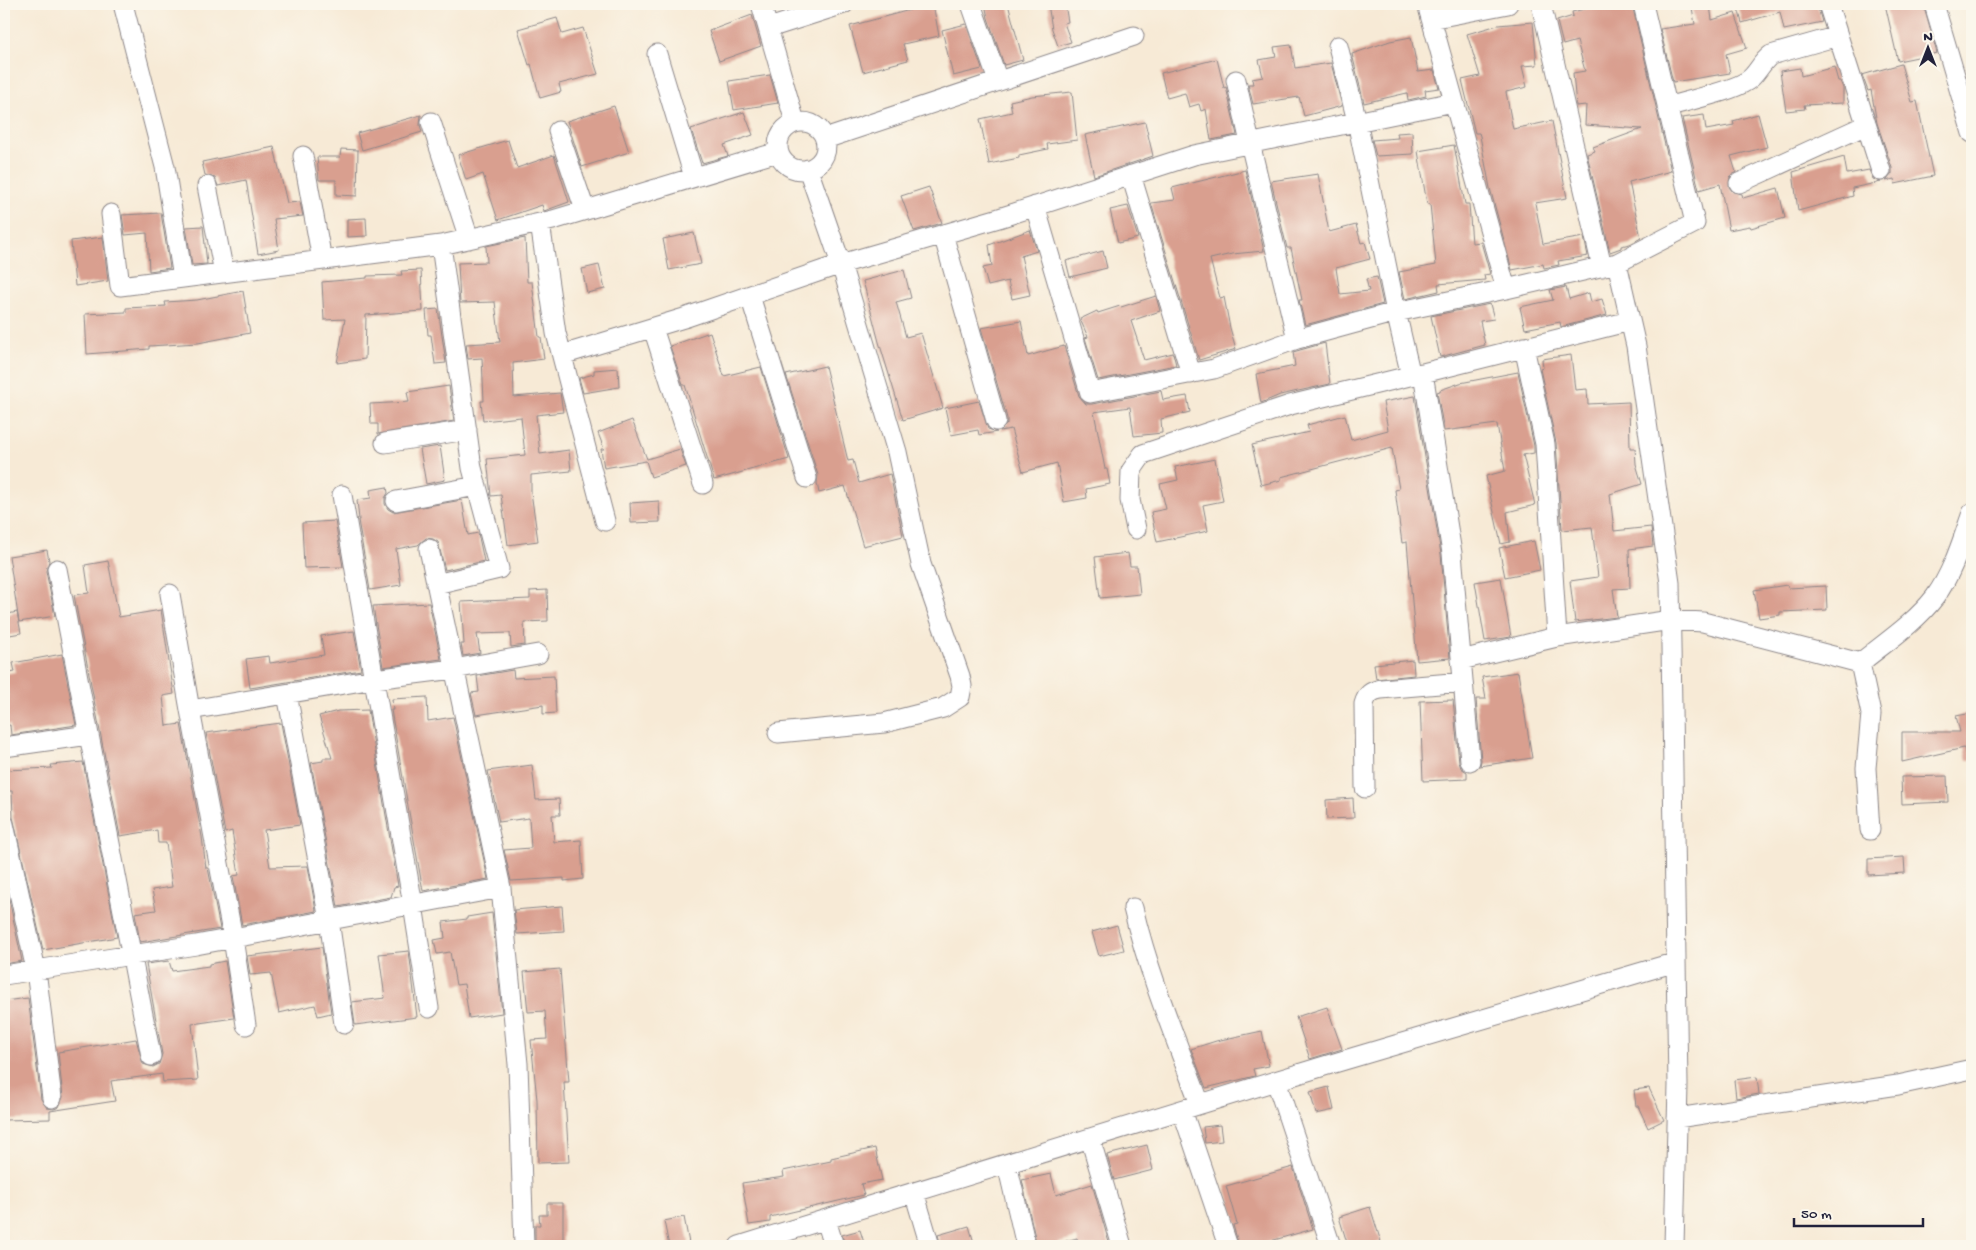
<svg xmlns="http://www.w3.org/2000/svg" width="1976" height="1250" font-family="'Gochi Hand',sans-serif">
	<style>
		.building { fill: #d99f8f }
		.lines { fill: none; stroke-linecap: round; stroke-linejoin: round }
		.minor-casing { stroke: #8c8688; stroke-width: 21 }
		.minor { stroke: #fff; stroke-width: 19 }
	</style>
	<rect width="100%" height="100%" fill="#fbf7ec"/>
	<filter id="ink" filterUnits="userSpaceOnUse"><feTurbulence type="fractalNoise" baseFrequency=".02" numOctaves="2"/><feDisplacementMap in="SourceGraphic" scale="10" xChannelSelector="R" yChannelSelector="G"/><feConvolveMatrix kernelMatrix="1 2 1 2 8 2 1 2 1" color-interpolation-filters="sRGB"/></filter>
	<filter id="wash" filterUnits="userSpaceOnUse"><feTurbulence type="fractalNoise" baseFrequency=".0096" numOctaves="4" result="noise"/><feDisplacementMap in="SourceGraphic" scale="20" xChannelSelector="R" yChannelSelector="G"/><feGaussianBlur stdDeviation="1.12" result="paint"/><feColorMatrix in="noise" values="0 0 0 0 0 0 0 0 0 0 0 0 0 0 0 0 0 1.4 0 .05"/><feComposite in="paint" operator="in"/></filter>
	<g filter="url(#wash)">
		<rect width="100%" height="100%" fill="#f7ead6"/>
		<g id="blocks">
			<path class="building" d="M909 4H933L939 36 903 44 908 60 863 72 850 26 910 10Z
				M985 4H1008L1023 60 1004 65 988 18Z
				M1048 4H1065L1068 22 1064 23 1071 42 1058 46 1052 29Z
				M1605 4H1632L1671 171 1629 182 1641 238 1630 244 1621 246V248L1610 252 1587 154 1595 151 1593 147 1642 129 1585 125 1586 105 1576 106 1573 73 1585 71 1577 41 1563 45 1557 21 1573 16 1572 12Z
				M1737 4H1795L1796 8 1817 4 1822 22 1784 30 1780 12 1742 23Z
				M1885 4H1923L1937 53 1898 61Z
				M1710 5 1712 20 1735 13 1747 48 1726 54 1730 73 1673 82 1660 29 1695 24 1692 8Z
				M752 15 761 46 719 61 709 31Z
				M557 18 562 34 583 28 598 74 559 84 561 92 540 98 531 64 529 65 518 29Z
				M1533 22 1537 65 1522 66 1527 87 1506 92 1513 129 1552 121 1567 198 1535 203 1543 244 1584 237 1588 256 1558 261 1559 265 1544 268 1543 264 1512 270 1490 188 1480 136 1479 133H1475L1462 80 1480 76 1467 34 1498 25Z
				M966 24 982 69 953 76 942 30Z
				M1411 37 1418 72 1434 70 1439 88 1425 90 1426 96 1408 100 1407 93 1364 103 1352 54 1390 41Z
				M1291 45 1295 68 1331 63 1342 106 1304 116 1299 97 1253 104 1248 84H1253L1252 79 1263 77 1259 60 1276 57 1274 47Z
				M1217 59 1224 88 1226 87 1237 135 1211 140 1206 109 1201 111 1199 104 1189 107 1185 93 1167 98 1161 73Z
				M1901 64 1912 102 1917 101 1933 176 1895 184 1894 179 1886 181 1892 174V168L1877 123 1871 90 1868 91 1862 75Z
				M1834 67 1838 81H1840L1843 88V103L1804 105 1805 109 1786 111 1780 71 1800 68 1801 76Z
				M770 75 778 103 734 110 729 81Z
				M1072 92 1077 140 1047 144 1048 149 1019 155V158L989 164 980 119 1012 112 1010 101 1032 96Z
				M614 106 629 152 582 167 567 121Z
				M744 112 753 135 724 145 728 156 702 163 691 129Z
				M1758 114 1767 147 1731 156 1736 172 1730 177 1729 187 1733 192 1742 194 1743 198 1778 188 1785 218 1751 228 1750 226 1729 230 1720 184 1699 190 1682 118 1704 115 1706 130 1734 125 1733 121Z
				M421 115 420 125 422 132 362 150 357 133Z
				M1145 122 1153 156 1094 176 1085 135Z
				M1412 132 1413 154 1376 156 1372 140 1398 138 1397 133Z
				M508 140 517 168 554 155 569 202 544 211 542 205 498 220 483 174 466 180 458 155Z
				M1454 145 1465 204H1469L1472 243 1481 242 1490 274 1484 275 1485 280 1438 284 1439 291 1405 299 1399 272 1436 265 1430 204H1427L1418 151Z
				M274 147 287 203 300 202 303 216 274 219 279 250 258 254 246 180 218 186 215 178 205 175 202 162Z
				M341 149 358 150 357 196 336 195V180H319L317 157H340Z
				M1844 157 1847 174 1869 170 1873 179 1881 182 1852 188 1853 196 1798 211 1793 172Z
				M1245 170 1264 251 1232 254 1210 259 1220 298 1224 297 1230 328 1236 349 1199 360 1151 203 1175 200 1172 188Z
				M1318 174 1329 232 1356 225 1361 243 1365 242 1370 259 1336 268 1340 294 1369 291 1366 279 1377 277 1383 304 1305 325 1299 300H1302L1291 248H1287L1271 181Z
				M929 187 942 223 914 231 901 196Z
				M1128 206 1138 238 1118 243 1110 210Z
				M161 213 170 268 149 271 147 233 125 235 122 215Z
				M366 218 367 236 347 237V219Z
				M203 226 207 264 192 265 186 227Z
				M1030 230 1037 251 1021 256 1030 295 1012 299 1008 281 988 286 983 268 992 266 989 245Z
				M694 233 701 264 669 270 663 239Z
				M103 237 108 281 75 286 71 241Z
				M525 238 527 282H532L539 337H541L544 359 513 363 514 397 560 393 563 412 536 415 540 454 569 450 571 471 531 475V492L538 541 508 545 501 495 491 496 487 459 525 455 521 417 483 421 481 401H484L482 358 468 359 466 344 500 342 495 302 460 303 458 263 487 262 486 246Z
				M1103 251 1107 268 1070 277 1066 261Z
				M599 265 605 289 587 293 582 269Z
				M421 270 423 311 366 315 365 359 337 363 345 319 324 320 322 282 367 278V276L402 275 401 271Z
				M904 270 911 298 896 302 906 337 921 333 943 408 903 420 879 342 863 281Z
				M1566 287 1569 299 1589 293 1591 302 1602 299 1607 315 1561 327 1560 322 1525 329 1520 307 1553 300 1550 290Z
				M243 291 250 333 198 343 149 346V349L87 354 85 314 126 312V308L166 306 165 302 197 300Z
				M1156 296 1160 311 1131 321 1144 360 1173 353 1176 365 1098 380 1085 338 1088 337 1080 319 1097 311 1098 313 1120 306 1121 307Z
				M1490 304 1494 319 1480 321 1485 345 1440 357 1431 316Z
				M438 309 446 363 435 364 431 335H428L426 310Z
				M1021 321 1028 356 1064 346 1079 396 1086 404H1092L1161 391 1163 400 1187 396 1190 412 1161 419 1162 433 1134 436 1130 407 1094 412 1105 469H1107L1110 484 1086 489 1087 498 1064 502 1057 463 1023 472 1011 429 1000 431 1007 424V418L981 328Z
				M710 332 724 376 761 367 789 459 714 480 685 385H683L670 346Z
				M1325 343 1330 384 1280 395 1261 403 1256 374 1295 366 1293 352Z
				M1571 355 1575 390 1587 389 1588 404 1629 402 1630 448H1635L1636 464 1642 484 1610 494 1614 531 1651 527 1653 546 1629 549 1630 588 1613 589 1617 617 1575 622 1570 581 1598 577 1592 527 1562 530 1556 443 1540 369 1543 368 1542 359Z
				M825 366 848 461 853 460 859 483 890 474 903 536 863 546 845 486 819 493 817 483 818 475 786 375Z
				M618 368 619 387 583 393 579 378 594 374V370Z
				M1518 372 1534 446V453L1523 455 1535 505 1507 512 1510 542 1501 544 1486 476 1505 471 1497 424 1444 431 1437 392 1440 391V390L1460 383Z
				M449 386 454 421 378 434V424H371L370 404 409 402 407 392Z
				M1415 396 1441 554 1450 658 1417 661 1407 542 1402 543 1395 490 1399 489 1392 448 1281 477V480L1261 485 1252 445 1309 432 1307 425 1345 415 1351 440 1388 430 1383 402Z
				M979 401 988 429 997 432 979 435 978 430 951 435 945 408Z
				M632 420 647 459 680 449 686 466 651 477 646 461 604 468 601 449H604L598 433Z
				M440 446 445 480 426 484 420 449Z
				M1215 459 1223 501 1203 505 1208 531 1157 542 1151 512 1166 509 1160 484 1178 480 1175 467Z
				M387 487 388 493 385 498V504L388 509 393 512 462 500 468 535 478 533 484 561 445 570 438 542 433 539 426 538 418 545 396 549 401 585 370 590 358 520H359L357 500 371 498 370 490Z
				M659 501 660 522 631 523 630 503Z
				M335 521 343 567 304 568 302 523Z
				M1534 541 1540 570 1505 577 1499 548Z
				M47 550 49 561 46 571 55 616 19 622 9 556Z
				M1128 553 1130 566H1137L1140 594 1100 598 1095 557Z
				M108 561 119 617 161 610 174 694 163 696 166 726 181 724 202 837 206 868H208L220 929 140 942 135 913 156 910 152 890 172 887 166 843H158L157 830 120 836 74 595 89 593 85 565Z
				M1501 578 1511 637 1485 641 1475 582Z
				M1787 585 1788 588 1826 586 1827 610 1780 612V615L1759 618 1754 590Z
				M547 590 548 621 524 622 525 645 511 647 510 633 477 634 480 653 463 656 461 644H464L461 602 530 599V591Z
				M429 603 441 659 383 667 373 606Z
				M17 612 21 633 4 636V615Z
				M354 631 361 670 250 688 246 659 269 656 270 663 324 655 321 636Z
				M62 654 76 725 11 735 10 725 4 726V708H7L4 696 8 695 4 674 15 672 13 663Z
				M1413 660 1414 675 1376 679 1374 664Z
				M513 670 514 678 554 676 556 713 543 714V705L476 715 471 693 479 692 477 676Z
				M1518 672 1532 758 1480 766 1481 760 1476 699H1486L1482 677Z
				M427 697 428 721 453 717 488 879 423 891 391 710H393L392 699Z
				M1453 700 1459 762 1461 768 1467 772V779L1423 781 1420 701Z
				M368 710 398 886 394 887 391 897 338 907 311 763 323 761V758H332L319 716 338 711Z
				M1972 713V760H1967L1964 748 1902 762V732H1960L1956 716Z
				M281 723 300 825 264 830 270 867 308 866 316 911 242 925 233 876 239 875 232 831 225 833 206 733Z
				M83 762 117 937 43 950 13 817 12 791H7L6 770 52 768 51 765Z
				M532 765 536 800 559 799 560 815H552L554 842 581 840 583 879 564 881V878L511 881 504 850 531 848 529 818 499 822 488 771Z
				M1947 776 1948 802 1902 804 1901 777Z
				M1353 798 1354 818 1327 819 1326 800Z
				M1904 857 1905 873 1868 875V859Z
				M4 875 22 961 4 964Z
				M562 906 564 931 517 934 514 910Z
				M492 913 502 1013 469 1018 464 984 456 985 450 952 437 954 434 940 445 938 443 922 467 919V917Z
				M1117 925 1124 950 1099 956 1092 932Z
				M322 947 331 1013 318 1016 315 1005 279 1013 271 973 250 975 247 956Z
				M409 951 417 1017 355 1025 352 1002 385 998 379 954Z
				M169 961 172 971 209 966V964L225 961 234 1018 192 1024 198 1080 163 1082 162 1074 111 1081 115 1101 50 1111V1119L4 1120V1042H6L4 1001 28 998 41 1099 47 1108 54 1109 59 1107 63 1097 58 1052 136 1039 143 1064 153 1067 159 1064 162 1054 146 964Z
				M560 969 569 1082H564L569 1162 538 1163 537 1100 531 1040 547 1039 545 1011 528 1012 524 972Z
				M1327 1007 1342 1049 1310 1059 1296 1017Z
				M1262 1031 1269 1066 1253 1069 1255 1076 1206 1088 1191 1049 1216 1041Z
				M1757 1077 1759 1094 1736 1098 1734 1080Z
				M1329 1087 1334 1110 1316 1114 1310 1092Z
				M1649 1088 1664 1120 1648 1128 1638 1106H1636L1634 1090Z
				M1220 1125 1222 1141 1205 1143 1203 1127Z
				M1147 1145 1153 1170 1114 1180 1107 1155Z
				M875 1148 882 1180 861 1184 864 1195 770 1217V1222L749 1225 742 1183 784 1177 783 1171 831 1161V1158Z
				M1293 1167 1313 1229 1253 1246H1239L1233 1225 1237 1224 1226 1186Z
				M1051 1174 1056 1195 1092 1184 1110 1246H1079L1077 1238 1048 1246H1037L1022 1180Z
				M547 1203H563V1244H535V1225H540L539 1215H547Z
				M1370 1207 1381 1242 1366 1246H1348L1339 1217Z
				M684 1217 689 1243 669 1246 664 1221Z
				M969 1226 975 1246H941L938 1235Z
				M860 1230 865 1246H845L842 1235Z"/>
		</g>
	</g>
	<g filter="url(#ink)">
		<use href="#blocks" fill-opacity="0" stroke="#8c8688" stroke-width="1"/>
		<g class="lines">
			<g class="minor-casing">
				<path id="minor" d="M123 4 165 167 183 278
					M761 4 795 122
					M971 4 998 81
					M1427 4 1506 289 1617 263 1636 346 1670 583 1678 1085 1674 1246
					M1541 4 1602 267
					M1828 4 1881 171
					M1934 4 1972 133
					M1431 19 1508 4
					M769 28 844 4
					M1338 46 1357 121 1396 312 1506 289
					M657 54 694 177
					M1236 80 1250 143 1297 339 1396 312 1411 376
					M1667 107C1689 100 1730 92 1747 81 1757 75 1760 63 1771 55L1838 36
					M778 146a24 24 0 1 1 48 0a24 24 0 1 1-48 0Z
					M431 122 469 239
					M558 131 585 210
					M825 139 1134 36
					M303 156 322 260
					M1131 175 1191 374
					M1739 183 1866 125
					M207 186 224 273
					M1035 206 1090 393 1214 369 1297 339
					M111 214 120 286 441 245
					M540 223 556 333 605 521
					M943 234 996 421
					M1617 263 1695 223 1643 4
					M750 296 807 478
					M653 328 703 484
					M1524 347 1545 444 1557 637
					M562 355 684 318 841 264 808 169
					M385 443 467 430
					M342 495 413 905 429 1008
					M396 501 477 486
					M1136 529 1130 500 1131 471 1143 454 1290 405 1422 373
					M429 549 501 888 518 1064 524 1246
					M57 569 89 735
					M436 584 499 569 472 468 441 245 553 220 778 152
					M170 594 190 710
					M1461 660 1557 637 1671 620 1703 622 1860 663 1871 714 1866 768 1870 830
					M1860 663C1886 642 1915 623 1935 597 1953 572 1962 541 1972 513
					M287 694 329 920 344 1024
					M778 733 884 723 943 708 960 697 962 686 960 676 921 564 897 452 841 264 999 218 1194 155 1454 102
					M4 747 89 735 151 1056
					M1470 761 1452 553 1423 373 1630 321
					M1365 788 1364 704C1367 694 1371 691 1381 689L1463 682
					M4 824 36 970 52 1098
					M1133 908C1149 975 1176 1040 1200 1104
					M4 975 196 945 501 888
					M246 1025 233 938 190 710 374 679 454 669 538 654
					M1276 1081 1331 1246
					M1182 1110 1228 1246
					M1677 1118 1898 1085 1972 1069
					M1090 1138 1122 1246
					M1007 1164 1026 1246
					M914 1192 930 1246
					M826 1220 834 1246
					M739 1246 1321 1067 1676 962"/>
			</g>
			<use href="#minor" class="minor"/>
		</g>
	</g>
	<rect width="1976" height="1250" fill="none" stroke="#fbf7ec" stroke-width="20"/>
	<g transform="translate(1928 48)" stroke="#fbf7ec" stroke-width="4" paint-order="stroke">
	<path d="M0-4L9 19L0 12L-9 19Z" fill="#22223b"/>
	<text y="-8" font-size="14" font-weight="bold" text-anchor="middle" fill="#22223b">N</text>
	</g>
	<path d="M1794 1218v8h129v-8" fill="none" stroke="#22223b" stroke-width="2.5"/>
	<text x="1801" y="1218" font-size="15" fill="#22223b" stroke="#fbf7ec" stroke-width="4" paint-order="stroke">50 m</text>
</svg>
